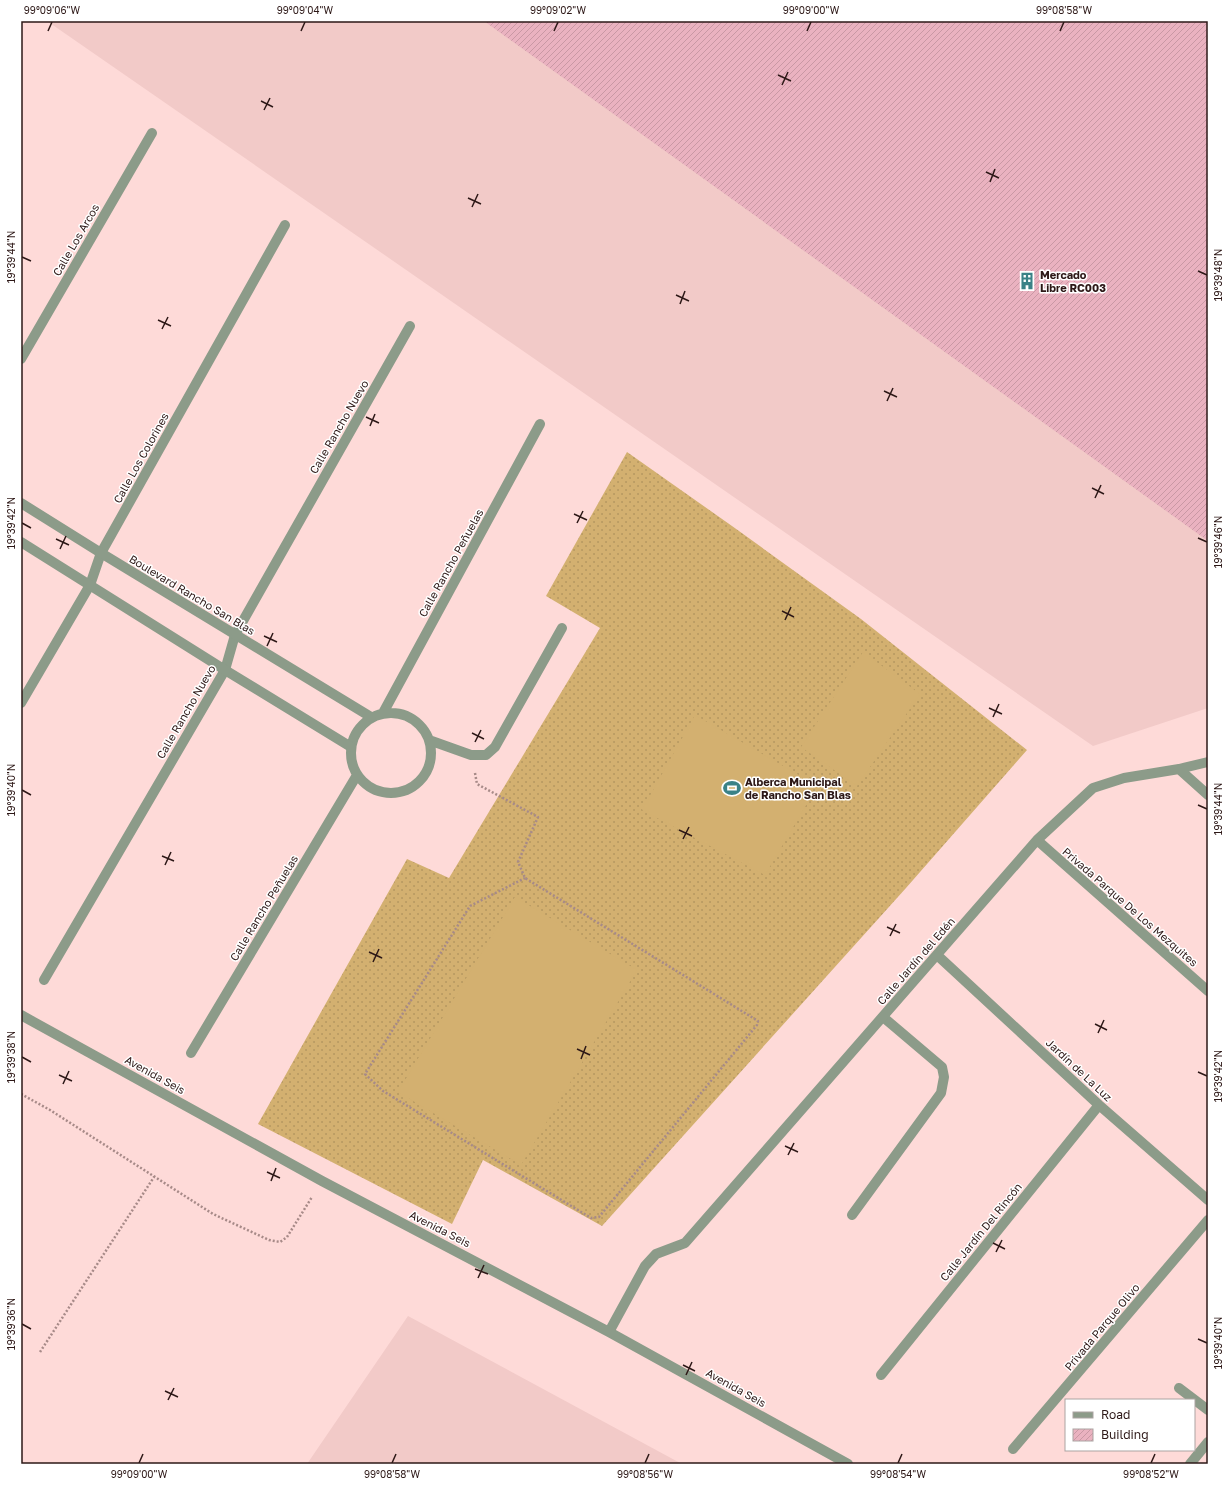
<svg xmlns="http://www.w3.org/2000/svg" width="1229" height="1485" font-family="'Golos Text',sans-serif">
	<style>
		.built { fill: #f2cac8 }
		.grass { fill: url(#grass-dots) }
		.garden { fill: #d3b070 }
		.building { fill: url(#building-hatch) }
		.lines { fill: none; stroke-linecap: round; stroke-linejoin: round }
		.path { stroke: #a78a88; stroke-width: 2.5; stroke-dasharray: 2 2; stroke-linecap: butt }
		.service { stroke: #8c9b89; stroke-width: 10 }
		.minor { stroke: #8c9b89; stroke-width: 10 }
		.tertiary { stroke: #8c9b89; stroke-width: 10 }
		.ticks { fill: none; stroke: #2d1817; stroke-width: 1.5 }
		.labels { text-anchor: middle; stroke-width: 3; stroke-linejoin: round; paint-order: stroke }
		.street-label { font-size: 11px; fill: #2d1817; stroke: #fff }
		.poi-label { font-size: 11px; font-weight: bold; fill: #2d1817; stroke: #fff; text-anchor: start }
		.neatline { fill: none; stroke: #2d1817; stroke-width: 1.5 }
		.ticks-label { font-size: 10px; text-anchor: middle; fill: #2d1817 }
	</style>
	<defs>
		<pattern id="grass-dots" width="8" height="8" patternUnits="userSpaceOnUse"><rect width="8" height="8" fill="#d3b070"/><path d="M2 2h.1M6 6h.1" fill="none" stroke="#b59760" stroke-width="1.8" stroke-linecap="round"/></pattern>
		<pattern id="building-hatch" width="6" height="6" patternUnits="userSpaceOnUse"><rect width="6" height="6" fill="#eab2c0"/><path d="M-1 1l2-2M0 6l6-6M5 7l2-2" fill="none" stroke="#c998a4"/></pattern>
	</defs>
	<rect width="100%" height="100%" fill="#fedad8"/>
	<path class="built" d="M47 21H1208V708L1093 746Z
		M408 1316 682 1464H307Z"/>
	<path class="grass" d="M627 452 732 526 861 619 1027 750 906 888 602 1226 483 1160 452 1224 258 1124 407 859 449 878 600 628 546 596Z"/>
	<path class="garden" d="M863 652 920 694 857 786 801 747Z
		M695 715 809 781 812 795 765 875 642 810Z
		M515 897 637 970 521 1165 398 1092Z"/>
	<path class="building" d="M484 21H1208V541Z"/>
	<g class="lines">
		<path class="path" d="M475 773 477 784 538 817 518 862 525 878 758 1021 757 1025 599 1217 591 1218 383 1091 365 1074 470 906 525 878
			M21 1094 50 1110 213 1214 269 1240 280 1242 287 1237 312 1197
			M40 1352 154 1177"/>
		<path class="service" d="M852 1215 941 1093 944 1077 942 1067 883 1017"/>
		<path class="minor" d="M21 359 152 133
			M21 703 90 585 101 553 285 225
			M383 713 540 424
			M351 753a40 40 0 1 1 80 0a40 40 0 1 1-80 0Z
			M429 740 471 755H486L495 747 562 628
			M1179 769 1208 795
			M1037 840 1208 991
			M937 955 1099 1105 1208 1200
			M44 980 225 670 235 635 410 326
			M21 1015 322 1181 609 1332 848 1464
			M191 1053 357 775
			M609 1332 645 1266 656 1254 685 1243 1037 840 1093 788 1124 778 1179 769 1208 762
			M881 1375 1099 1105
			M1179 1388 1208 1410
			M1013 1449 1208 1220
			M1190 1464 1208 1442"/>
		<path class="tertiary" d="M21 503 101 553 371 717
			M21 542 225 670 351 747"/>
	</g>
	<path class="ticks" d="M48 31 52 22M301 31 305 22M554 31 558 22M807 31 811 22M1060 31 1064 22M778 75 791 81M782 85 788 72M261 101 273 107M264 110 270 98M986 172 999 178M990 182 995 169M468 198 481 204M472 207 478 194M22 257 31 261M1198 271 1207 275M676 295 689 301M680 304 685 291M158 320 171 326M162 329 168 317M884 391 897 397M887 401 893 388M366 417 379 423M370 426 375 414M1092 488 1104 494M1095 498 1101 485M574 514 587 520M22 523 31 528M577 523 583 511M1198 538 1207 542M56 539 69 545M60 549 66 536M782 611 794 617M785 620 791 607M264 636 277 642M267 646 273 633M989 708 1002 714M993 717 999 704M472 733 484 739M475 742 481 730M22 790 31 795M1198 805 1207 809M679 830 692 836M683 839 689 827M162 856 174 861M165 865 171 852M887 927 900 933M890 936 896 924M369 952 382 958M373 962 379 949M1095 1024 1107 1030M1098 1033 1104 1020M577 1049 590 1055M22 1057 31 1062M581 1059 586 1046M1198 1072 1207 1076M59 1075 72 1081M63 1084 69 1071M785 1146 798 1152M788 1155 794 1143M267 1172 280 1178M271 1181 276 1168M993 1243 1005 1249M996 1252 1002 1240M475 1269 488 1274M478 1278 484 1265M22 1324 31 1329M1198 1339 1207 1343M683 1365 695 1371M686 1375 692 1362M165 1391 178 1397M168 1400 174 1388M139 1463 143 1454M392 1463 396 1454M645 1463 649 1454M898 1463 902 1454M1151 1463 1155 1454"/>
	<defs>
		<g id="building-bare" transform="scale(1.38)"><path d="M-4-6H4V6H1V3H-1V6H-4ZM-2.5-4.3h1.7v1.8h-1.7ZM.8-4.3h1.7v1.8H.8ZM-2.5-1h1.7V.8h-1.7ZM.8-1h1.7V.8H.8Z" fill="#3a8287" stroke="#fff" stroke-width="2.5" paint-order="stroke"/></g>
		<g id="stadium-bare" transform="scale(1.38)"><path d="M0-5a6.5 5 0 1 0 0 10a6.5 5 0 1 0 0-10ZM-3.5-1.8h7v3.6h-7Z" fill="#3a8287" stroke="#fff" stroke-width="2.5" paint-order="stroke"/></g>
	</defs>
	<g fill-rule="evenodd">
		<use href="#building-bare" x="1027" y="281"/>
		<use href="#stadium-bare" x="732" y="788"/>
	</g>
	<g class="labels">
		<g class="street-label">
			<text transform="translate(76 240) rotate(-60)" y="4">Calle Los Arcos</text>
			<text transform="translate(339 427) rotate(-60)" y="4">Calle Rancho Nuevo</text>
			<text transform="translate(141 458) rotate(-61)" y="4">Calle Los Colorines</text>
			<text transform="translate(451 563) rotate(-61)" y="4">Calle Rancho Peñuelas</text>
			<text transform="translate(192 595) rotate(31)" y="4">Boulevard Rancho San Blas</text>
			<text transform="translate(186 712) rotate(-60)" y="4">Calle Rancho Nuevo</text>
			<text transform="translate(1130 907) rotate(41)" y="4">Privada Parque De Los Mezquites</text>
			<text transform="translate(264 908) rotate(-59)" y="4">Calle Rancho Peñuelas</text>
			<text transform="translate(916 961) rotate(-49)" y="4">Calle Jardín del Edén</text>
			<text transform="translate(1079 1070) rotate(43)" y="4">Jardín de La Luz</text>
			<text transform="translate(155 1075) rotate(29)" y="4">Avenida Seis</text>
			<text transform="translate(440 1229) rotate(27)" y="4">Avenida Seis</text>
			<text transform="translate(981 1232) rotate(-51)" y="4">Calle Jardín Del Rincón</text>
			<text transform="translate(1102 1327) rotate(-50)" y="4">Privada Parque Olivo</text>
			<text transform="translate(736 1388) rotate(29)" y="4">Avenida Seis</text>
		</g>
		<g class="poi-label">
			<text x="1040" y="279">Mercado<tspan x="1040" dy="13">Libre RC003</tspan></text>
			<text x="745" y="786">Alberca Municipal<tspan x="745" dy="13">de Rancho San Blas</tspan></text>
		</g>
	</g>
	<rect width="1229" height="1485" fill="none" stroke="#ffffff" stroke-width="44"/>
	<rect x="1065" y="1399" width="130" height="52" fill="#ffffff" stroke="#aba3a2"/>
	<rect x="1073" y="1412" width="20" height="6" fill="#8c9b89" stroke="#aba3a2"/>
	<text x="1101" y="1419" font-size="12" fill="#2d1817">Road</text>
	<rect x="1073" y="1429" width="20" height="12" fill="url(#building-hatch)" stroke="#aba3a2"/>
	<text x="1101" y="1439" font-size="12" fill="#2d1817">Building</text>
	<rect x="22" y="22" width="1185" height="1441" class="neatline"/>
	<g class="ticks-label">
		<text x="52" y="14">99°09'06"W</text>
		<text x="305" y="14">99°09'04"W</text>
		<text x="558" y="14">99°09'02"W</text>
		<text x="811" y="14">99°09'00"W</text>
		<text x="1064" y="14">99°08'58"W</text>
		<text transform="translate(11 257) rotate(-90)" y="4">19°39'44"N</text>
		<text transform="translate(1218 275) rotate(-90)" y="4">19°39'48"N</text>
		<text transform="translate(11 523) rotate(-90)" y="4">19°39'42"N</text>
		<text transform="translate(1218 542) rotate(-90)" y="4">19°39'46"N</text>
		<text transform="translate(11 790) rotate(-90)" y="4">19°39'40"N</text>
		<text transform="translate(1218 809) rotate(-90)" y="4">19°39'44"N</text>
		<text transform="translate(11 1057) rotate(-90)" y="4">19°39'38"N</text>
		<text transform="translate(1218 1076) rotate(-90)" y="4">19°39'42"N</text>
		<text transform="translate(11 1324) rotate(-90)" y="4">19°39'36"N</text>
		<text transform="translate(1218 1343) rotate(-90)" y="4">19°39'40"N</text>
		<text x="139" y="1478">99°09'00"W</text>
		<text x="392" y="1478">99°08'58"W</text>
		<text x="645" y="1478">99°08'56"W</text>
		<text x="898" y="1478">99°08'54"W</text>
		<text x="1151" y="1478">99°08'52"W</text>
	</g>
</svg>
